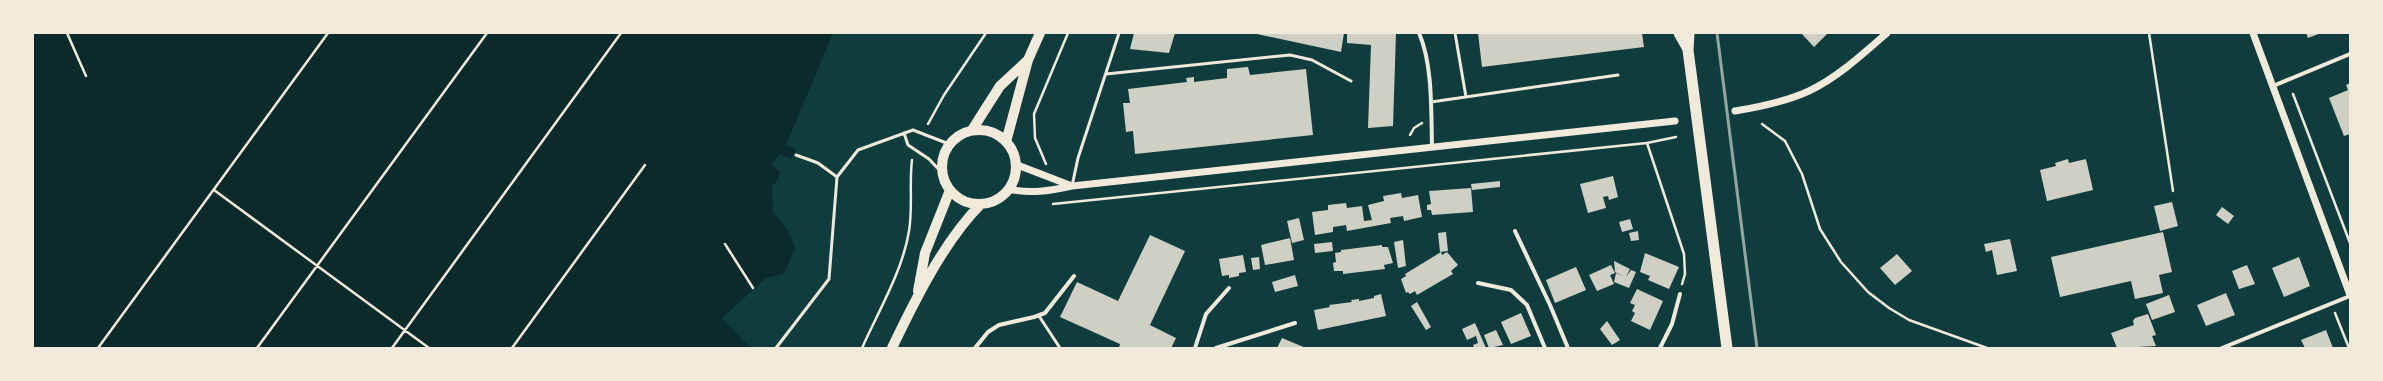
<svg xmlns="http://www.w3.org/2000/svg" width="2383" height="381" font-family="Arial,sans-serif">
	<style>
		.water { fill: #0a2a2b }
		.building { fill: #cfcfc3 }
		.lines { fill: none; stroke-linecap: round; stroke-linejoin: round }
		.path { stroke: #f1e9da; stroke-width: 2.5 }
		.service { stroke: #f1e9da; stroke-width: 3 }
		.minor { stroke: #f1e9da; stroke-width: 4 }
		.tertiary { stroke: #f1e9da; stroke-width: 7 }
		.primary { stroke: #f1e9da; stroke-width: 10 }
		.trunk { stroke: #f1e9da; stroke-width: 11 }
		.rail { stroke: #97a49c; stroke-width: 3 }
	</style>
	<rect width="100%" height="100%" fill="#0f3d3e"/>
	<path class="water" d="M33 33H833L786 145 796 149 792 159 780 154 771 165 779 171 778 180 772 186 773 212 789 232 795 248 784 274 766 278 722 318 751 348H33Z"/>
	<path class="building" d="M1134 33H1175L1169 53 1130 49Z
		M1252 33H1344L1341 52Z
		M1347 33H1396L1393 126 1368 128 1371 45 1347 43Z
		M1478 33H1642L1644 47 1482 67Z
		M1801 33H1828L1814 47Z
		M2306 33H2321L2308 38Z
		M1248 67 1250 75 1306 69 1313 135 1135 154 1133 131 1126 132 1123 103H1130L1128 89 1187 82 1186 78 1194 77V82L1227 78V69Z
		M2350 83V134L2344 136 2329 98 2348 90 2346 85Z
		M2068 159 2069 163 2086 159 2093 190 2047 201 2040 170 2056 166 2055 163Z
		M1613 176 1618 197 1609 200 1608 196 1603 197 1606 208 1588 213 1580 184Z
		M1500 181V187L1472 190 1471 184Z
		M1471 188 1473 212 1432 215 1431 210H1427V205L1431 204 1429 191Z
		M1401 193 1402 198 1418 195 1422 217 1404 221 1403 216 1390 218 1391 223 1347 231 1346 225 1333 227V232L1315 235 1312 212 1328 210V205L1346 203 1347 208 1362 206 1364 221 1372 220 1368 205 1384 201 1383 196Z
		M2172 202 2178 226 2160 231 2154 206Z
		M2222 207 2234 216 2228 224 2216 215Z
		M1299 218 1304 240 1292 243 1287 221Z
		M1630 219 1633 229 1622 232 1619 222Z
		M1638 231 1639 240 1631 241 1629 233Z
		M1446 232 1448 251 1440 252 1438 233Z
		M2163 232 2172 272 2159 275 2163 293 2135 299 2131 281 2060 297 2051 257Z
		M1150 235 1185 251 1150 325 1176 338 1171 348H1119L1120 344 1060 317 1077 282 1118 301Z
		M1290 238 1294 260 1265 265 1261 245Z
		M2010 239 2017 271 1997 275 1992 250 1986 252 1984 244Z
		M1403 240 1406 266 1398 268 1394 242Z
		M1332 242 1333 251 1315 253 1314 244Z
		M1382 245V247H1388L1393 263 1384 265 1385 269 1343 274V271H1334L1333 263 1336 262 1335 253 1341 252V250Z
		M1441 252 1442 255 1447 252 1458 265 1451 271 1453 274 1417 295 1415 291 1410 294 1408 292 1406 293 1401 279 1406 276 1405 274Z
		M1645 253 1679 267 1669 289 1648 280 1650 276 1640 272Z
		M1897 254 1912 271 1895 285 1880 268Z
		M1243 255 1246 272 1239 273V276L1229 278V275L1222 276 1219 259Z
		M1259 257 1260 269 1253 270 1251 258Z
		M2299 257 2310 286 2284 297 2272 268Z
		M1614 261 1630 269 1626 277 1631 270 1636 272 1629 288 1614 282 1616 273 1623 276 1615 272Z
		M1611 265 1615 273 1610 275 1614 284 1597 291 1589 275Z
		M2247 265 2255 284 2239 289 2232 271Z
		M1576 267 1586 290 1555 303 1546 280Z
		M1295 275 1298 286 1275 292 1272 282Z
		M1637 289 1663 301 1650 330 1631 321 1635 313 1632 311 1635 305 1630 303Z
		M2226 293 2235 315 2206 326 2197 305Z
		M1381 294 1386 316 1318 330 1314 310 1330 307 1329 305 1352 302 1351 300 1359 299V301L1374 298V296Z
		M2169 295 2175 312 2152 320 2146 304Z
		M1417 302 1431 327 1426 330 1411 306Z
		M1521 313 1531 336 1511 344 1501 322Z
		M2148 314 2156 335 2152 336 2156 346 2117 348 2111 333 2134 325 2133 321 2135 318Z
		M1607 321 1620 340 1612 345 1600 329Z
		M1475 323 1486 348H1474L1473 345 1478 343 1476 336 1467 340 1462 329Z
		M1496 330 1503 345 1489 348 1484 335Z
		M2326 330 2333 348H2305L2301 340Z
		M1282 338 1306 348H1277Z"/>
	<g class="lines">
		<path class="path" d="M67 33 86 76
			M2149 33 2173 191
			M2293 94 2350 243
			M928 124 944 95 986 33
			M1762 124 1785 141 1802 174 1820 229 1841 262 1868 292 1889 308 1909 320 1987 348
			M1410 135 1414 128 1422 123
			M1647 143 1684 254 1685 274 1682 284
			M1046 164 1035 138 1034 114 1068 33
			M214 190 429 348
			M1053 204 1647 143 1676 137
			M725 244 753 288
			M2335 313 2349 348
			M98 348 328 33
			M257 348 487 33
			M392 348 621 33
			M512 348 645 165
			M862 348C878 312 903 270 909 231 913 207 909 184 912 160"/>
		<path class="service" d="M1455 33 1466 97
			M1106 74 1290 55 1312 60 1351 81
			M1431 102 1618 75
			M904 133 908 145 929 159 942 173
			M796 155 818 163 837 177
			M1072 186 1078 158 1119 33
			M1039 316 1060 348
			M776 348 829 279 837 177 858 150 913 130 949 144"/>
		<path class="minor" d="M1419 33C1433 65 1431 112 1432 146
			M2273 86 2350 54
			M1515 231 1550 305 1568 348
			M1478 283 1511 290 1527 305 1545 348
			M975 348 988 332 999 325 1034 317 1045 313 1074 276
			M1195 348 1206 314 1229 288
			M1216 348 1295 323
			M1660 348 1672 324 1680 294
			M2222 348 2350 296"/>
		<path class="tertiary" d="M2253 33 2350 295
			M1735 111C1760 107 1785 102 1809 91 1838 77 1863 54 1887 33
			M1015 164 1072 186
			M1008 189C1031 194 1049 191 1072 186L1675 121"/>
		<path class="primary" d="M972 130 1000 86 1028 60
			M942 167a37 37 0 1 1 74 0a37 37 0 1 1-74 0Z
			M1006 142 1028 60 1040 33
			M918 291 925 253 950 190
			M892 348C915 300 944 241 981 204"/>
		<path class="trunk" d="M1679 33 1688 49
			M1689 33 1688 50 1727 348"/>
		<path class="rail" d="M1717 33 1757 348"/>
	</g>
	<rect width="2383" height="381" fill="none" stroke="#f1e9da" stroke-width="68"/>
</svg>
